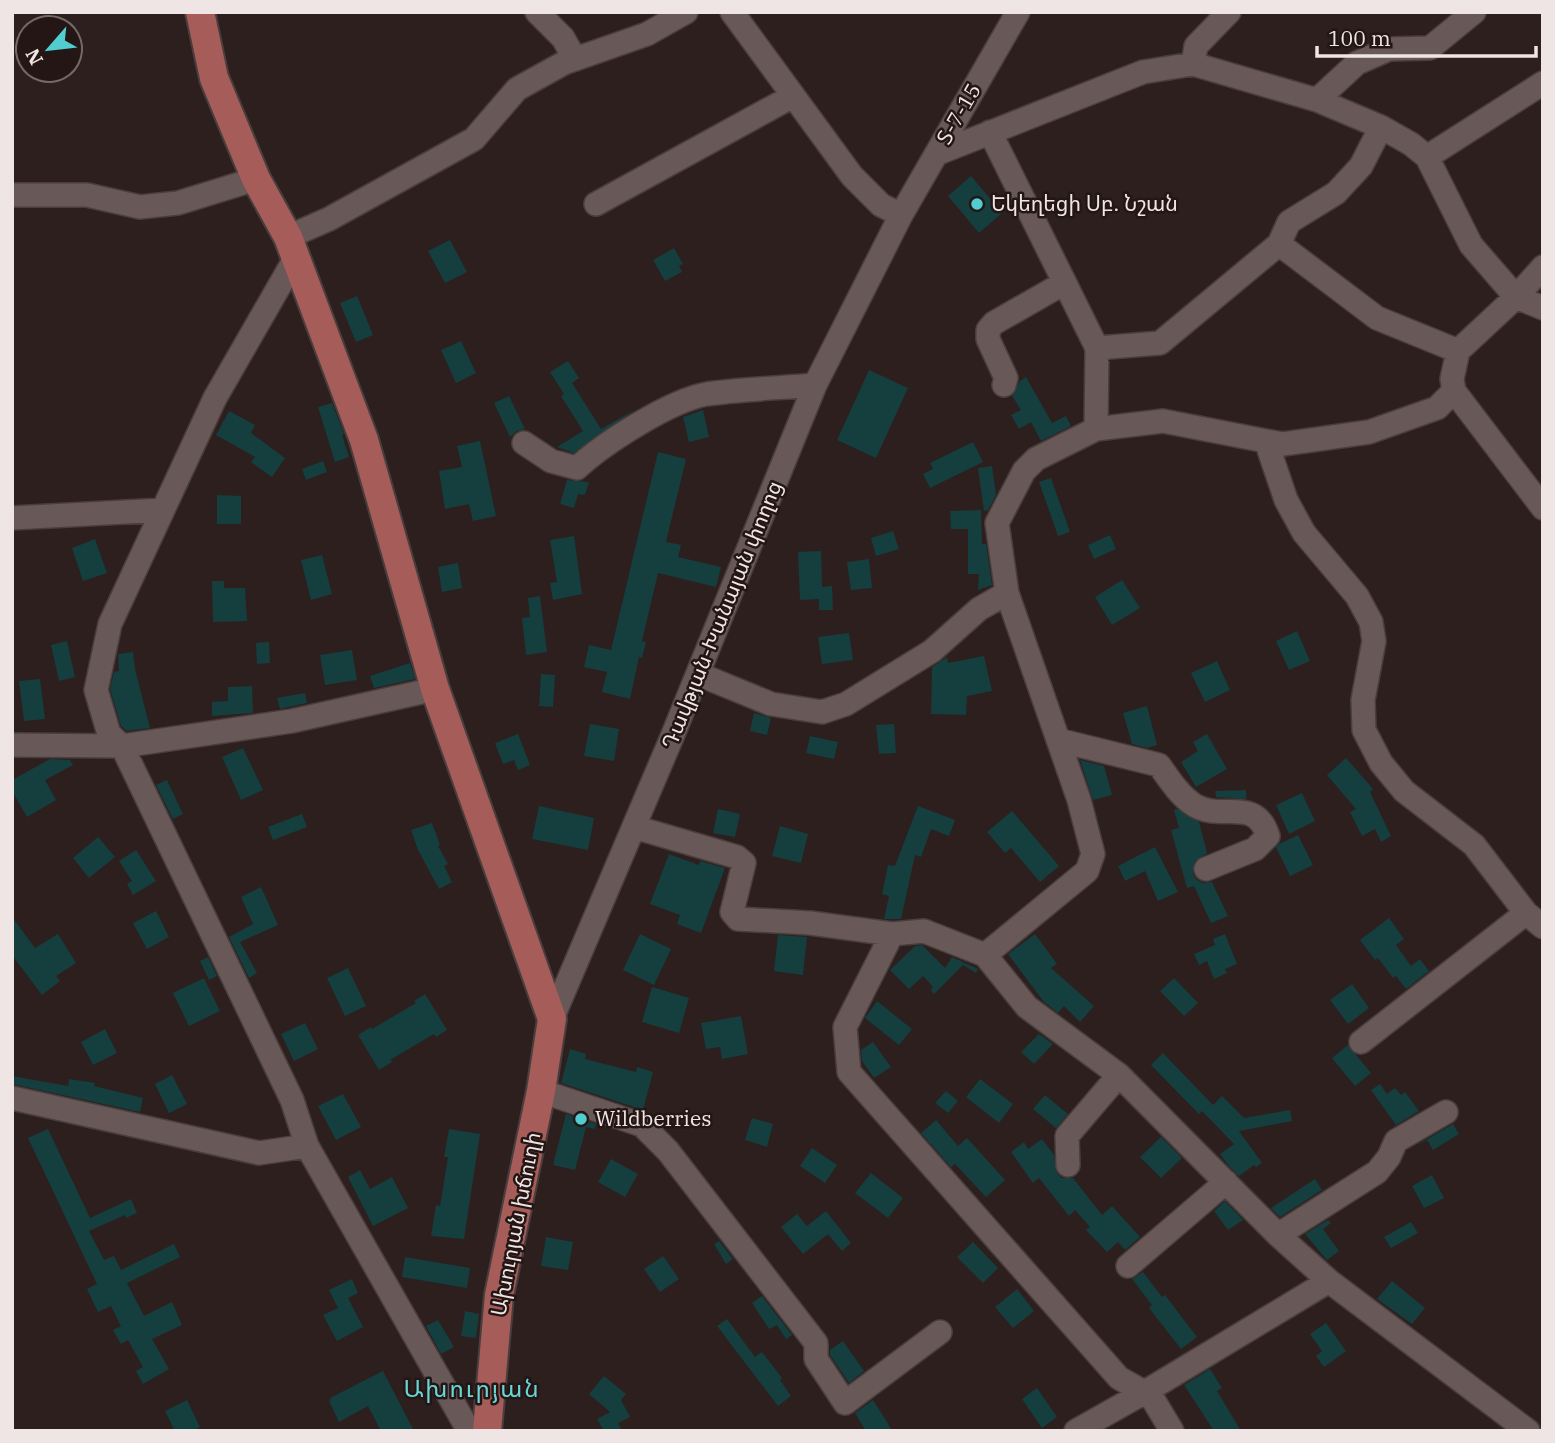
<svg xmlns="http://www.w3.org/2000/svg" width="1555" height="1443" font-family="'IBM Plex Serif','Noto Sans Armenian',serif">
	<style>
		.building { fill: #153e3f }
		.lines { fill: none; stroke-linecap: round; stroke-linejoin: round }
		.minor-casing { stroke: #493e3d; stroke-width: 26 }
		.major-casing { stroke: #493e3d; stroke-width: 32 }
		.minor { stroke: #685857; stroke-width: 23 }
		.major { stroke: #a65c59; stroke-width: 28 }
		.poi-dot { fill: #52cdcf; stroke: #231615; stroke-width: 2.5 }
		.labels { text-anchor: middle; stroke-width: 5; stroke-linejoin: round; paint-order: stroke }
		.street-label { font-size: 21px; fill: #efe5e4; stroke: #231615 }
		.poi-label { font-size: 21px; fill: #efe5e4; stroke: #231615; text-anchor: start }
		.quarter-label { font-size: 24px; letter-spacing: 2px; fill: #69d5d7; stroke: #231615 }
	</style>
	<rect width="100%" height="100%" fill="#2c1f1e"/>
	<path class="building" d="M971 176 1002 213 979 233 948 196Z
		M450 240 467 272 445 283 428 251Z
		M674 248 683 264 679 266 682 272 665 281 653 260Z
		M357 296 373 335 356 342 340 303Z
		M461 341 476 373 456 383 441 350Z
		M568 361 579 378 572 383 601 429 636 409 574 453 557 447 583 431 561 396 564 394 550 372Z
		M869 370 908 388 876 458 837 440Z
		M1026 377 1052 423 1066 416 1071 426 1041 441 1031 422 1019 429 1011 415 1021 410 1012 396 1020 381Z
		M509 396 525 429 517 431 510 437 494 403Z
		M332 403 344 434 342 435 349 457 335 462 318 407Z
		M703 410 709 437 689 442 683 417Z
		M229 411 255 425 251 433 285 458 272 477 251 462 255 457 216 435Z
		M480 441 496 516 473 521 469 504 445 509 439 471 462 467 457 446Z
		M973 442 983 462 930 488 923 474 933 469 930 463Z
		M658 452 686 459 666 542 681 545 678 557 721 567 716 587 658 573 642 641 646 642 642 658 639 657 630 699 602 692 607 672 584 667 589 645 611 650Z
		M323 461 327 472 306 480 302 469Z
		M992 466 996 495 988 510 984 511 978 468Z
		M1051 478 1070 532 1058 536 1039 482Z
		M567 480 589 482 585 495 578 494 574 508 560 504Z
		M217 495 241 496V524H217Z
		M981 510 982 544H986L992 585 978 590 979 574H968V529H951L950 511Z
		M893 531 899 549 876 556 871 538Z
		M1110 535 1116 549 1094 559 1088 545Z
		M574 536 582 594 553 600 550 583 557 582 550 540Z
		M95 539 107 573 83 581 72 548Z
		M821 551 822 587 832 586 833 610H819V599L800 600 798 552Z
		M322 555 332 594 311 600 301 560Z
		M869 559 872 588 851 590 847 562Z
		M458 563 462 588 442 592 438 567Z
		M1122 580 1140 608 1112 625 1095 597Z
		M212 581H224V588H245L247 621 213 622Z
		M540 596 547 652 526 655 522 618 530 617 528 598Z
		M1297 631 1310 661 1289 670 1276 641Z
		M849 633 853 660 822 664 818 637Z
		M67 641 75 677 59 681 51 645Z
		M269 642 270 663 257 664 256 643Z
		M352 650 357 680 325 685 320 655Z
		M133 652 135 669 150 728 127 731 121 726 110 689 114 672 119 671 118 654Z
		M984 656 992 691 967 696 966 715 931 714 932 667 947 657 948 663Z
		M1217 661 1230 690 1205 702 1191 673Z
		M410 663 415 679 374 688 370 676Z
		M541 674 555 675 553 707 539 706Z
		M40 679 45 719 24 721 19 681Z
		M252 686 253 713 212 716V702L228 701V687Z
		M305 693 307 703 280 709 277 698Z
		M1147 706 1157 745 1147 748 1132 744 1123 713Z
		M754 713 771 718 767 735 750 731Z
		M590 724 619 729 614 761 584 756Z
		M894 724 896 753 879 754 876 725Z
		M518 734 530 765 518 770 514 760 503 764 495 743Z
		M1207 734 1227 769 1196 787 1181 762 1198 751 1193 742Z
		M810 736 838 742 834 759 806 753Z
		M243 748 263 790 241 800 222 757Z
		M1346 758 1373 789 1370 792 1391 836 1381 842 1375 829 1362 836 1350 812 1356 809 1327 775Z
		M50 759 70 760 73 765 45 780 56 800 27 817 12 791V780Z
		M1080 760 1104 766 1112 795 1093 800Z
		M167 780 183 814 173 819 156 785Z
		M1246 790V799L1216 797 1215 791Z
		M1302 793 1315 821 1289 834 1276 805Z
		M539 806 594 818 588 850 532 839Z
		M918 806 955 820 949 836 931 829 921 857 915 855 901 919H884L889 896 882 894 888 865 895 866Z
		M718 809 740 814 735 837 713 833Z
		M1177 809 1199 822 1207 853 1195 861 1193 874 1197 880 1203 883 1212 882 1228 916 1211 923 1194 886 1187 888 1171 830 1179 828 1174 810Z
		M1012 811 1059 866 1040 882 1011 848 1005 853 987 832Z
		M302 814 307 827 273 840 268 827Z
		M432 823 440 845 438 846 448 864 444 866 452 882 439 889 418 850 411 830Z
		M780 826 808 834 801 863 772 856Z
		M1298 835 1313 865 1290 876 1276 847 1279 844Z
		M98 837 115 857 89 878 73 858Z
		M1155 847 1178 892 1158 901 1145 871 1125 881 1118 866Z
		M136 850 156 881 133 895 127 884 132 881 119 861Z
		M669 854 699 865 700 861 725 868 701 933 677 924 680 915 650 904Z
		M261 887 278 925 240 942 257 973 249 978 229 937 253 924 241 897Z
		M156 911 169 937 147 949 133 923Z
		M12 917 35 948 58 934 76 963 56 976 60 981 42 995 12 955Z
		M1389 918 1404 939 1396 945 1411 966 1420 959 1429 971 1406 989 1396 976 1393 978 1378 958 1375 960 1360 940Z
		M640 934 671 949 654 985 623 970Z
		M1035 934 1057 964 1051 968 1094 1006 1080 1022 1064 1006 1058 1013 1044 1002 1008 954Z
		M1225 934 1237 964 1225 969 1227 973 1214 979 1207 961 1199 965 1194 954 1215 945 1213 939Z
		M778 935 807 937 803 975 774 971Z
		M922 945 945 968 952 957 978 969 976 973 963 965 934 994 931 991 933 987 923 976 909 989 890 970 915 946Z
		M208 957 217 976 209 980 200 961Z
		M348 968 366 1006 345 1016 327 978Z
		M204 978 220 1011 189 1026 173 993Z
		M1174 978 1198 1003 1184 1016 1160 991Z
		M1352 984 1369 1008 1348 1024 1330 1000Z
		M652 987 689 998 679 1033 642 1022Z
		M425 994 447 1030 436 1037 434 1034 390 1060 392 1062 379 1070 358 1035 371 1027 372 1029 416 1003 414 1001Z
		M877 1001 912 1029 899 1045 865 1018Z
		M741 1016 748 1054 722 1059 720 1047 706 1049 701 1023Z
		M305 1023 318 1049 294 1061 281 1034Z
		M105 1029 117 1053 93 1065 81 1042Z
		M1039 1034 1053 1044 1034 1064 1021 1052Z
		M873 1042 891 1067 874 1078 862 1061 861 1050Z
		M1348 1045 1371 1073 1355 1086 1332 1058Z
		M570 1049 586 1054 585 1059 636 1072 637 1067 653 1072 643 1110 561 1083Z
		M1163 1053 1213 1105 1222 1096 1244 1118 1290 1110 1292 1121 1239 1131 1262 1163 1256 1167 1254 1165 1239 1176 1228 1165 1220 1154 1234 1144 1202 1111 1199 1114 1151 1065Z
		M172 1075 187 1104 169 1113 155 1084Z
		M12 1076 68 1086 69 1079 95 1083 94 1086 143 1098 140 1112 12 1084Z
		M980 1079 1013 1104 999 1123 966 1097Z
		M1380 1084 1387 1094 1395 1088 1401 1095 1405 1092 1419 1111 1396 1125 1371 1090Z
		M946 1091 958 1101 948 1113 935 1103Z
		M343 1094 361 1127 336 1140 318 1106Z
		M1045 1095 1068 1114 1056 1128 1033 1109Z
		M566 1114 596 1124 595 1129 586 1127 575 1170 553 1165Z
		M752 1118 773 1124 767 1147 745 1140Z
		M936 1120 958 1146 967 1138 1005 1180 986 1197 955 1164 951 1167 921 1133Z
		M1453 1124 1459 1134 1433 1150 1427 1140 1412 1148Z
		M48 1129 90 1218 131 1199 137 1213 126 1218 125 1215 89 1231 104 1260 114 1256 121 1270 174 1244 180 1257 127 1283 144 1316 172 1302 182 1325 152 1339 169 1369 143 1384 136 1371 143 1367 134 1351 128 1340 121 1344 113 1330 121 1326 111 1306 98 1312 87 1289 97 1284 28 1138Z
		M449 1129 480 1134 464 1239 431 1236 436 1205 440 1206 448 1157H444Z
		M1161 1137 1182 1158 1161 1178 1140 1157Z
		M1042 1139 1054 1155 1057 1173 1062 1178H1073L1102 1215 1112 1206 1140 1237 1125 1250 1118 1242 1107 1252 1086 1230 1090 1227 1075 1210 1069 1216 1039 1178 1033 1183 1011 1152 1024 1142 1028 1149Z
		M812 1148 837 1165 825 1183 800 1166Z
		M611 1159 638 1174 625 1197 598 1182Z
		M360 1170 370 1189 392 1177 408 1208 373 1226 348 1177Z
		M871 1173 903 1198 888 1218 855 1193Z
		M1432 1175 1444 1198 1424 1208 1412 1186Z
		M1315 1179 1322 1190 1280 1217 1271 1208Z
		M1225 1201 1243 1220 1228 1230 1214 1211Z
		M826 1211 851 1243 842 1251 828 1234 803 1254 781 1227 797 1214 807 1226Z
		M1328 1220 1331 1223 1323 1229 1339 1251 1327 1260 1305 1234Z
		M1411 1222 1418 1233 1391 1248 1384 1237Z
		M546 1237 573 1242 568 1270 541 1266Z
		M719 1241 733 1259 726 1264 714 1244Z
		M973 1242 998 1268 983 1283 957 1257Z
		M663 1256 679 1279 660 1292 644 1269Z
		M405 1257 470 1268 467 1288 402 1277Z
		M1143 1272 1162 1297 1165 1295 1197 1337 1181 1349 1149 1308 1152 1305 1132 1279Z
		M352 1279 358 1293 348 1298 363 1327 337 1341 323 1315 338 1308 329 1290Z
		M1392 1281 1425 1308 1412 1324 1377 1299Z
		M1017 1289 1034 1311 1013 1328 995 1307Z
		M762 1296 792 1335 786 1339 777 1325 769 1329 752 1303Z
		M465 1311 479 1314 476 1338 461 1336Z
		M727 1319 755 1357 762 1352 782 1378 780 1380 791 1396 778 1406 717 1326Z
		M438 1320 454 1347 441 1354 426 1326Z
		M1326 1323 1346 1351 1324 1367 1316 1356 1322 1351 1310 1334Z
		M843 1341 864 1371 849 1383 830 1355V1350Z
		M1210 1369 1222 1388 1217 1391 1241 1431H1214L1184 1385Z
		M383 1371 414 1431H381L368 1406 339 1422 329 1401 331 1400 330 1398Z
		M604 1376 626 1394 621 1400 630 1417 618 1423 622 1431H604L597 1419 610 1412 589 1394Z
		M1037 1388 1057 1417 1042 1428 1022 1399Z
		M187 1400 200 1427 193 1431H175L165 1411Z
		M873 1400 887 1422 892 1431H866L855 1413Z"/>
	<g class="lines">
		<g class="minor-casing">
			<path id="minor" d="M537 12 563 38 575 59
				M732 12 852 176 881 205 901 215
				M1193 64 1196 46 1229 12
				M1317 100 1357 63 1389 49 1430 48 1474 12
				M990 132 1097 348 1096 429
				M936 154 1143 72 1193 64 1317 100 1381 127 1411 144 1427 157 1471 245 1516 297 1543 308
				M1427 157 1543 83
				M12 195H87L140 207 178 203 256 179
				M596 204 793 96
				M288 237 329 219 474 139 517 89 564 63 647 34 686 12
				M1279 244 1377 318 1458 351
				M296 257 215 398 110 624 96 690 109 734 122 746 292 1100 307 1146 469 1431
				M1097 348 1160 343 1279 244 1289 222 1336 193 1361 166 1381 127
				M1004 385 1006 378 988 339V330L994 323 1064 283
				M1454 391 1543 508
				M1266 441 1283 444 1369 432 1437 408 1454 391 1452 379 1458 351 1516 297 1543 267
				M524 443 551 461 577 468C604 443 671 400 707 394 743 389 780 388 815 385
				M12 518 163 510
				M698 674 771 704 822 712 846 704 932 651 979 609 1007 593
				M1058 740 1159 765C1169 779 1179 795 1194 805 1221 822 1255 795 1268 836L1255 849 1206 869
				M12 745 122 746 292 721 435 689
				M634 827 737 857 744 863 732 912 738 919 810 923 892 934 924 931 985 955 1027 1007 1119 1075 1278 1235 1329 1281 1528 1431
				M892 934 845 1027 849 1072 1119 1378 1151 1396 1172 1431
				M985 955 1087 871 1093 854 1079 800 1007 593 997 523 1024 471 1036 459 1096 429 1163 421 1266 441 1286 500 1304 533 1357 596 1371 622 1374 641 1363 700 1364 730 1381 763 1404 791 1474 845 1526 913 1543 927
				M552 1019 672 737 815 385 901 215 1018 12
				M1361 1042 1526 913
				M541 1091 642 1125 668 1151 816 1343V1359L845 1403 940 1332
				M12 1098 259 1153 307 1146
				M1068 1165 1067 1136 1119 1075
				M1278 1235 1377 1172 1389 1157 1396 1141 1446 1112
				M1128 1266 1226 1182
				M1076 1431 1145 1392 1329 1281"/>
		</g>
		<g class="major-casing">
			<path id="major" d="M200 12 214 78 256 179 288 237 364 440 435 689 552 1019 541 1091 499 1295 487 1431"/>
		</g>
		<use href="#minor" class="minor"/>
		<use href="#major" class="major"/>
	</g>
	<g class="poi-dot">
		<circle cx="977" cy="204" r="7"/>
		<circle cx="581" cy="1119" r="7"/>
	</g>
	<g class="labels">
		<g class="street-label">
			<text transform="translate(959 114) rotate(-60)" y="7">Տ-7-15</text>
			<text transform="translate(722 615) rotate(-68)" y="7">Դավթյան-Խանայան փողոց</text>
			<text transform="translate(516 1224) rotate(-79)" y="7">Ախուրյան խճուղի</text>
		</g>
		<g class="poi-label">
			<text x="991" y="211">Եկեղեցի Սբ. Նշան</text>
			<text x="595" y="1126">Wildberries</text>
		</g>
		<g class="quarter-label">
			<text x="472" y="1397">Ախուրյան</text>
		</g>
	</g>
	<rect width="1555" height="1443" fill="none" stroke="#efe5e4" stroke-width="28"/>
	<g transform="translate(49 49) rotate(242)"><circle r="33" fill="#231615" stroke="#756968" stroke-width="2"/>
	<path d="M0-5L12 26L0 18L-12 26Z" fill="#52cdcf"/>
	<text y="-10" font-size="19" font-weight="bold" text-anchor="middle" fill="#efe5e4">N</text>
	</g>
	<path d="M1317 46v10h219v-10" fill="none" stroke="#efe5e4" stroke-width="3.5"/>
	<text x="1328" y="46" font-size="21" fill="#efe5e4" stroke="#231615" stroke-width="5" paint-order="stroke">100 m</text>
</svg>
